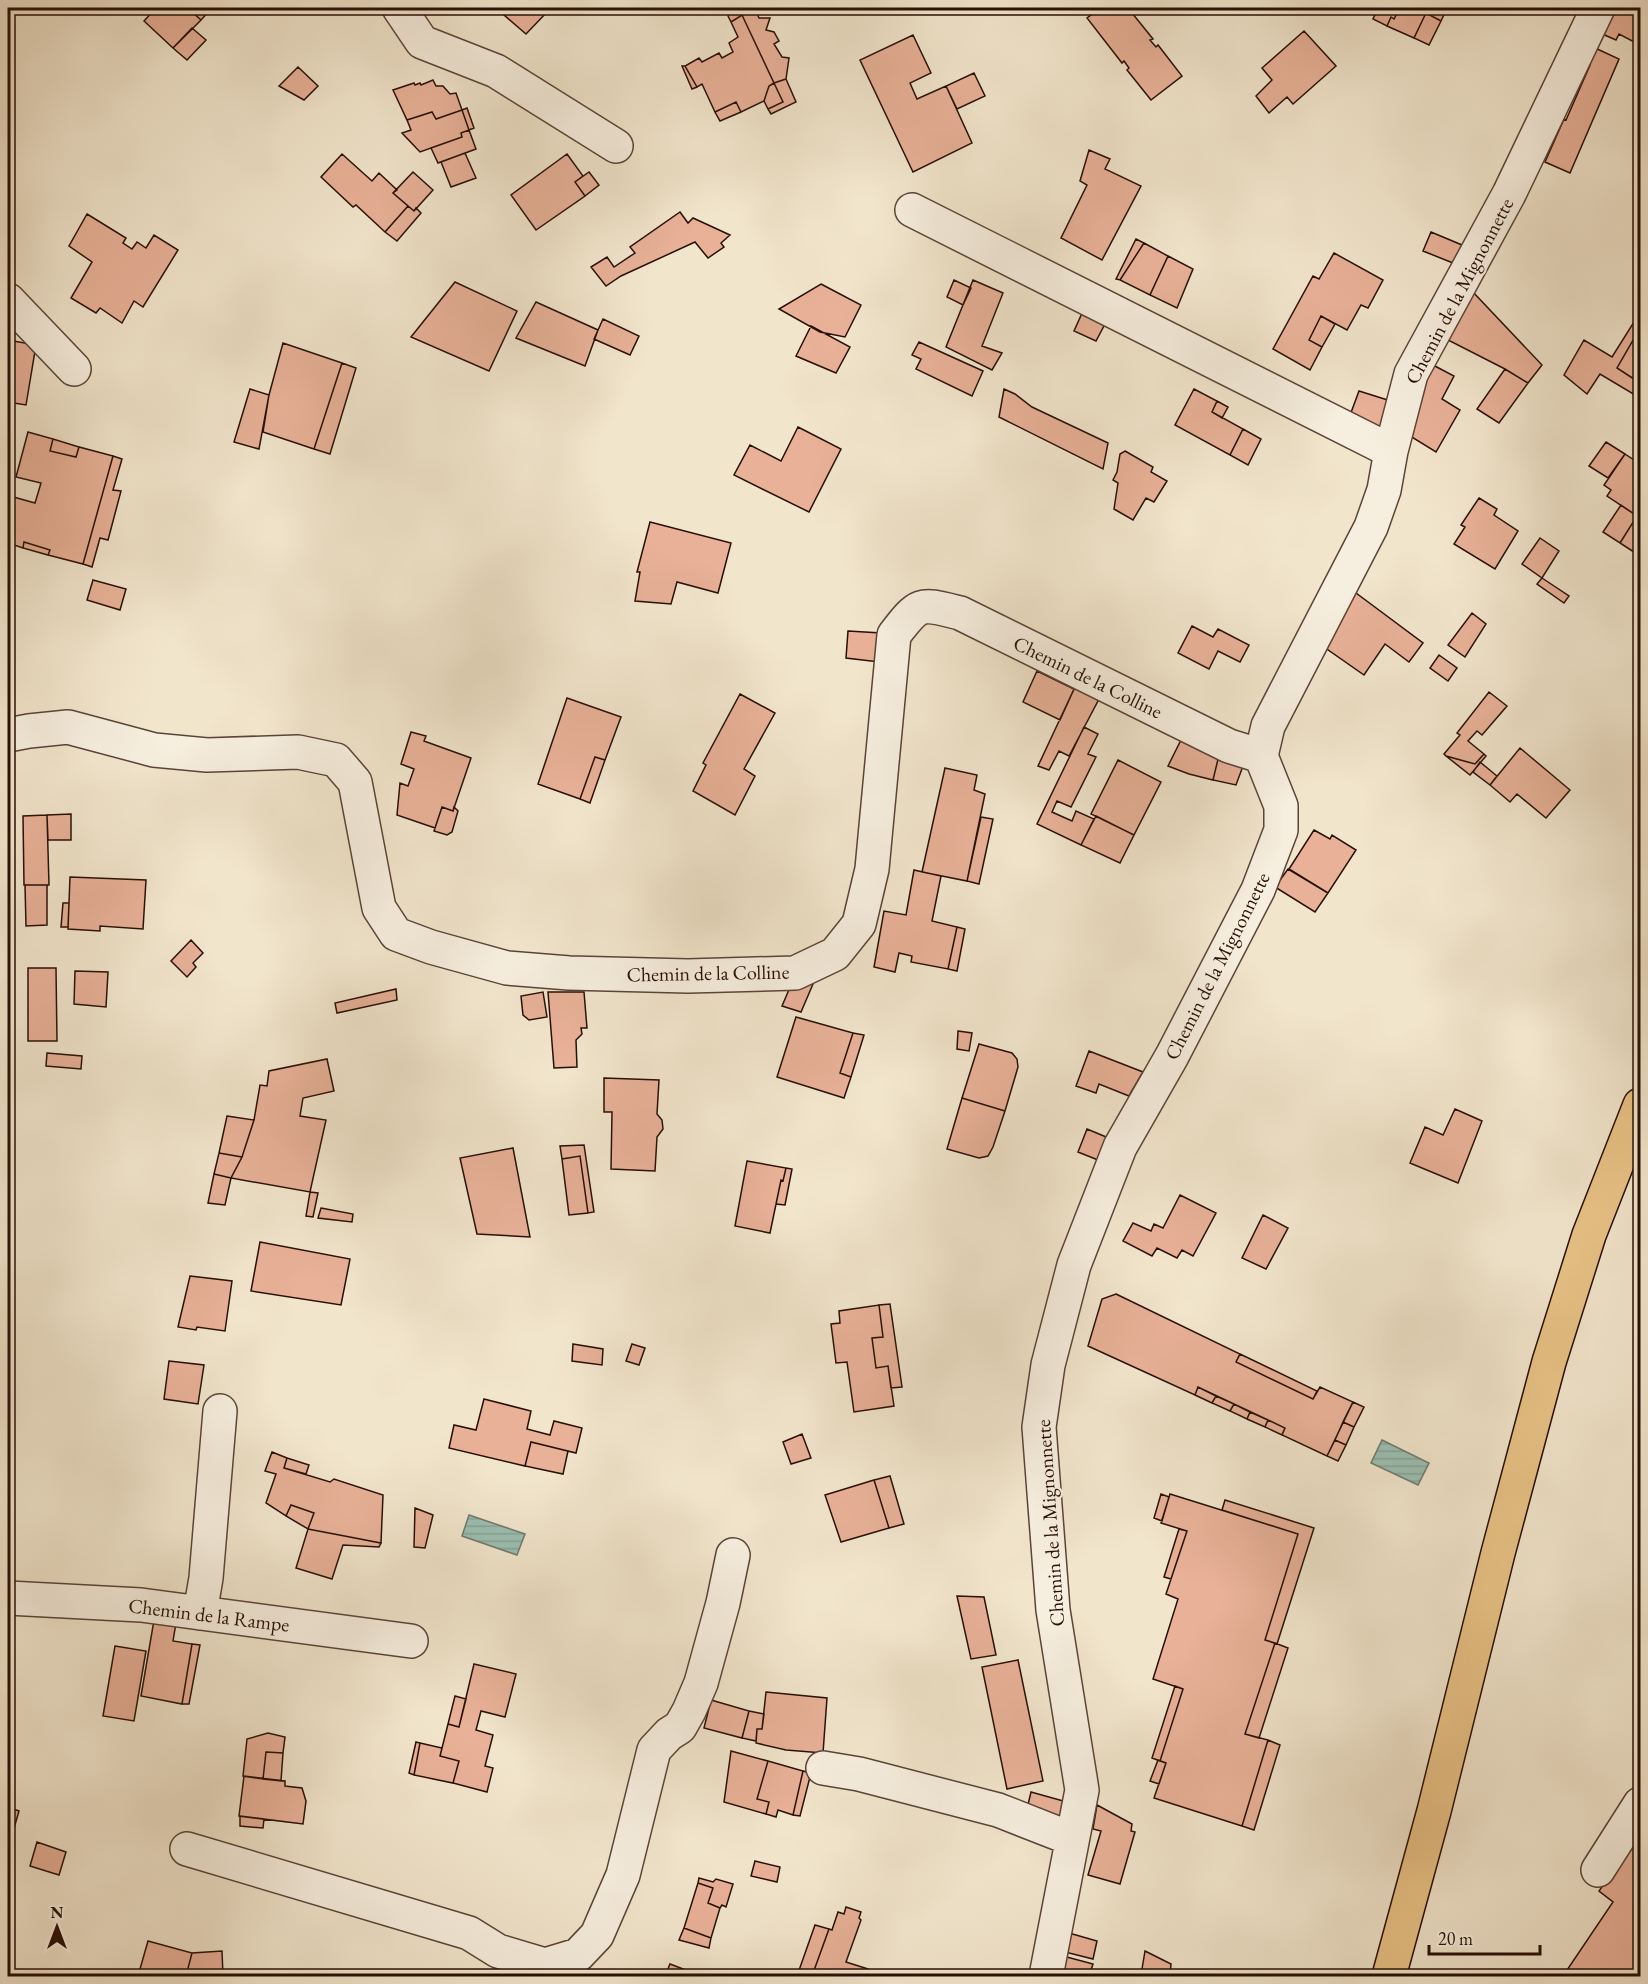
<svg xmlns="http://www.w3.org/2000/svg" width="1648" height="1984" font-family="'EB Garamond',serif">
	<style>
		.water { fill: url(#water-rules); stroke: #6d796e; stroke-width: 1.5 }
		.building { fill: #e8b198; stroke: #280f06; stroke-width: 1.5 }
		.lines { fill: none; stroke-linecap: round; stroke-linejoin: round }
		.minor-casing { stroke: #5a4438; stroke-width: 36 }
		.major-casing { stroke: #280f06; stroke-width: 36 }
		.minor { stroke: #f6eede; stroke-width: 33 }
		.major { stroke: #e8c286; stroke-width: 33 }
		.labels { text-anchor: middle; stroke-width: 4.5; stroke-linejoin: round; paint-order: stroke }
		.street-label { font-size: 20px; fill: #280f06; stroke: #f6eede }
	</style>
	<defs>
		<pattern id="water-rules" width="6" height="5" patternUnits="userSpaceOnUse" patternTransform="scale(1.5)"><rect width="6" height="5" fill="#9bbfb3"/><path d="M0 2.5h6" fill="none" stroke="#86a398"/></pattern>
	</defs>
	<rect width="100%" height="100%" fill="#f1e5cc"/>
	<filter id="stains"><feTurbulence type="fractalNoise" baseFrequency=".00333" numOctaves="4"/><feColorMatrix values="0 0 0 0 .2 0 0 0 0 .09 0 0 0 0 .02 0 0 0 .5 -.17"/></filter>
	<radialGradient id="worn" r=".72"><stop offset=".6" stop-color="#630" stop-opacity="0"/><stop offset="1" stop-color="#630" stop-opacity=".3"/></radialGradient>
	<path class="water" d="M1382 1440 1429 1463 1418 1485 1371 1463Z
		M469 1515 525 1534 517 1555 462 1536Z"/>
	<path class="building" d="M156 8H195L191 11 201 20 173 48 144 21Z
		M195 8H212L201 20 191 11Z
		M496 8H577L574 10H549L526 34Z
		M730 8H758L755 9 759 18H770L766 30 774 32 779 41 774 44 782 57 789 58 786 79 774 83 742 15 731 22 728 16Z
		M1101 8H1128L1153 39 1150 40 1156 47 1158 45 1182 76 1151 100 1127 70 1129 68 1124 61 1122 63 1087 18Z
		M1378 8H1400L1394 19 1391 17 1387 26 1373 19Z
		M1400 8H1447L1441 21 1426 13 1414 38 1387 26 1391 17 1394 19Z
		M1612 8H1640V45L1619 34 1616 40 1600 33Z
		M1426 13 1441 21 1429 45 1414 38Z
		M742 15 774 83 769 86 764 101 741 112 736 102 715 112 702 84 697 87 685 66 699 58 702 62 719 53 722 58 733 52 729 43 738 37 731 22Z
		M192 28 206 40 187 60 173 48Z
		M1304 31 1336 66 1293 104 1287 97 1269 113 1256 96 1272 80 1262 68Z
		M913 35 931 73 910 83 917 99 946 86 972 143 913 172 860 60Z
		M1593 47 1619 59 1570 173 1545 162 1564 119 1566 120 1590 65 1586 63Z
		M682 66H685L697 87 692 89Z
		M298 67 318 86 304 100 279 86Z
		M974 73 985 96 957 109 946 86Z
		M786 79 796 102 771 114 768 109 783 102 774 83Z
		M433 80 436 86H443L450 94 456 93 462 110 436 119 432 112 407 120 393 90 414 83 415 85 420 83 421 85Z
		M774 83 783 102 768 109 764 101 769 86Z
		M736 102 741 112 720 121 715 112Z
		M467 108 474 128 469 130 462 110Z
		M462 110 469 130 461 133 462 137 420 152 402 133 411 130 407 120 432 112 436 119Z
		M469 130 476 149 438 163 431 148 462 137 461 133Z
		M1089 150 1110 159 1105 169 1141 186 1102 260 1061 238 1087 185 1080 181Z
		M465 153 476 178 451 187 441 162Z
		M342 154 372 181 379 173 397 190 393 193 408 206 385 232 356 205 353 207 321 177Z
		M567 154 583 176 575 182 585 196 536 230 511 195Z
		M413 172 433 190 414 211 393 193Z
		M589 172 599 185 585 196 575 182Z
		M408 206 414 211 416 208 421 213 397 241 385 232Z
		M680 212 688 223 693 218 730 235 721 243 724 247 708 258 695 242 621 276 606 286 591 267 607 257 614 267 635 253 630 247Z
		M87 214 126 238 123 243 132 249 137 242 146 248 154 235 178 250 143 307 134 301 122 323 100 308 96 313 71 298 92 262 69 246Z
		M1431 232 1462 245 1453 263 1423 251Z
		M1136 239 1144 243 1120 280 1116 279Z
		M1144 243 1168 256 1150 295 1120 280Z
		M1334 253 1383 280 1368 308 1361 305 1347 330 1321 316 1309 340 1322 347 1310 370 1273 349 1313 276 1319 279Z
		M1168 256 1193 269 1177 308 1150 295Z
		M954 280 971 288 963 305 947 297Z
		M973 280 1003 293 982 346 1002 353 992 370 946 347Z
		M455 282 517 311 489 371 411 337Z
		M821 284 861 305 845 337 820 332 779 309Z
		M1472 291 1542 365 1528 383 1505 369 1446 339Z
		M536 302 598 330 585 366 516 338Z
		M1083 311 1106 322 1096 341 1074 331Z
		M1639 314 1640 328 1617 368 1640 383V398L1600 374 1587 394 1564 375 1584 340 1612 357Z
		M1321 316 1335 324 1322 347 1309 340Z
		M603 319 639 336 630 355 594 339Z
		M811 326 850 347 836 373 796 356Z
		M1640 328V383L1617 368Z
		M8 340 36 345 26 405 8 402Z
		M919 342 983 371 972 396 916 369 921 359 912 355Z
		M283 343 342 363 314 449 263 432 269 395Z
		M342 363 356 368 330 454 314 449Z
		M1433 365 1454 376 1442 399 1460 410 1436 452 1410 436 1422 387Z
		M1505 369 1528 383 1499 423 1477 409Z
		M250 389 269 395 259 449 234 442Z
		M1004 389 1015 394 1032 407 1108 443 1103 469 999 417Z
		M1194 389 1217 401 1212 412 1243 429 1230 455 1175 425Z
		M1359 391 1391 401 1383 429 1349 418Z
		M1217 401 1228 407 1222 418 1212 412Z
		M798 427 841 449 809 512 734 475 750 445 781 461Z
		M1243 429 1261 439 1248 465 1230 455Z
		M28 432 53 439 50 451 76 457 79 447 113 456 83 564 48 555 50 550 24 542 23 548 8 543V505L10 496 35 503 41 483 16 477Z
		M53 439 79 447 76 457 50 451Z
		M1606 442 1625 454 1608 478 1589 466Z
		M1125 451 1153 467 1151 472 1167 481 1154 502 1146 498 1133 520 1114 509 1118 483 1113 480 1117 472 1120 454Z
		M1625 454 1640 464V556L1620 543 1637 516 1607 496 1611 490 1604 485Z
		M113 456 122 459 113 490 121 491 108 540 100 538 92 567 83 564Z
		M1479 498 1497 509 1494 515 1518 531 1495 569 1454 544 1465 527 1461 525Z
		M1621 505 1637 516 1620 543 1603 532Z
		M650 522 731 543 718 593 677 582 671 604 635 601 640 572H637Z
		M1540 538 1559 551 1542 578 1522 564Z
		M24 542 50 550 48 555 23 548Z
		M1542 578 1569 596 1564 603 1537 584Z
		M93 580 126 589 120 610 87 600Z
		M1352 590 1423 643 1409 662 1385 644 1364 675 1324 647Z
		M1472 613 1486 624 1465 657 1448 645Z
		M1192 626 1213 637 1218 629 1249 645 1240 662 1218 651 1209 669 1178 653Z
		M848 631 881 633 879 662 846 658Z
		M1439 655 1457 668 1448 681 1430 668Z
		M1037 671 1074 689 1060 720 1023 702Z
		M1075 687 1099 699 1069 756 1059 751 1049 770 1038 766Z
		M1489 692 1507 706 1482 735 1477 731 1468 741 1484 754 1475 764 1446 756 1444 754 1460 735 1457 733Z
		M740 694 775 713 744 769 755 776 735 815 693 791 706 765 703 763Z
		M567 698 621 717 605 760 595 757 580 799 538 784Z
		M1084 727 1098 734 1088 754 1096 757 1071 807 1057 801 1052 812 1072 821 1076 811 1094 819 1081 845 1037 824Z
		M411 732 426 736 424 741 471 758 453 811 442 807 435 828 397 815 400 783 408 786 414 769 401 764Z
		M1182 738 1219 755 1213 780 1189 774 1168 766Z
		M1520 748 1570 790 1546 818 1517 794 1510 802 1490 785Z
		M1484 754 1486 756 1470 775 1446 756 1475 764Z
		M1219 755 1243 766 1236 785 1213 780Z
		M595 757 605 760 590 803 580 799Z
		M1118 760 1161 782 1134 835 1091 814Z
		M1480 762 1497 776 1490 785 1473 772Z
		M945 768 977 775 974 790 985 794 967 881 922 872Z
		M442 807 453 811 454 807 458 811 452 832 447 835 434 831Z
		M71 814V840H48L47 815Z
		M47 815 49 885H24L23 816Z
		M1096 816 1134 835 1120 863 1081 845Z
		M981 817 993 819 979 884 967 881Z
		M1314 830 1330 839 1332 835 1356 850 1328 893 1289 869Z
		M1288 869 1328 893 1315 912 1275 887Z
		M914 870 941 876 932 921 957 927 948 969 911 962 912 956 899 953 895 972 874 967 884 911 906 915Z
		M70 877 146 880 143 929 100 926V931L68 929Z
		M25 885H47V925L26 926Z
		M63 903H69L68 927H61Z
		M957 927 965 929 957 971 948 969Z
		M191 940 203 953 193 963 196 967 187 977 171 961Z
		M28 968H56L57 1041H28Z
		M75 971 108 972 106 1007 74 1004Z
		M813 984 801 1012 782 1006 791 985Z
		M396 989 397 1000 337 1013 335 1003Z
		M543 992 547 1017 529 1020 523 1015 521 996Z
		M548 992H584L587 1028H581L582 1034 576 1040 577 1067 554 1068Z
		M796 1017 853 1033 840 1073 851 1077 844 1098 777 1077Z
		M958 1031 972 1033 969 1051 957 1049Z
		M853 1033 864 1035 851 1077 840 1073Z
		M979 1044 1012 1053 1017 1059 1018 1067 1005 1111 962 1098Z
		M1089 1051 1143 1072 1129 1096 1099 1084 1096 1093 1076 1086Z
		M47 1053 82 1056 81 1069 46 1066Z
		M327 1059 334 1091 303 1098 300 1116 326 1120 310 1192 231 1178 242 1157 254 1120 260 1085 267 1086 269 1071Z
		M604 1078 659 1080 657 1114 662 1120 663 1129 657 1137 655 1171 611 1169 612 1112H604Z
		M962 1098 1005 1111 993 1147 988 1156 979 1158 947 1149Z
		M1455 1109 1482 1121 1458 1183 1410 1163 1425 1127 1443 1135Z
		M227 1116 254 1120 242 1157 219 1153Z
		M1087 1129 1111 1139 1103 1162 1078 1152Z
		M584 1145 594 1212 588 1213 580 1156 562 1159 560 1146Z
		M513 1148 530 1237 477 1234 460 1158Z
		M219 1153 242 1157 231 1178 214 1174Z
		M580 1156 588 1213 569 1215 562 1159Z
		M747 1161 786 1168 783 1181 781 1180 770 1233 735 1226Z
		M786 1168 792 1169 785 1205 776 1204 781 1180 783 1181Z
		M214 1174 231 1178 225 1205 208 1203Z
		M310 1192 318 1193 313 1217 306 1216Z
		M1180 1195 1216 1213 1193 1256 1182 1250 1177 1258 1157 1248 1152 1256 1123 1241 1133 1223 1151 1231 1154 1224 1163 1228Z
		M321 1208 353 1214 352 1222 318 1218Z
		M1263 1215 1288 1228 1266 1269 1242 1258Z
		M260 1242 350 1259 341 1305 251 1291Z
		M190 1276 232 1281 225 1331 197 1327 196 1330 178 1327Z
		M1116 1294 1240 1354 1236 1362 1313 1399 1320 1387 1353 1402 1327 1456 1282 1435 1285 1428 1198 1387 1195 1395 1088 1346 1102 1299Z
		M890 1304 902 1387 891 1388 888 1366 876 1368 872 1338 883 1337 879 1305Z
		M879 1305 883 1337 872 1338 876 1368 888 1366 894 1406 854 1412 847 1362 836 1363 831 1324 840 1323 839 1311Z
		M573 1344 603 1349 602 1365 572 1361Z
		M632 1344 645 1348 639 1365 626 1361Z
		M1240 1354 1317 1391 1313 1399 1236 1362Z
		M169 1361 204 1365 198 1404 164 1399Z
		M1198 1387 1216 1396 1212 1403 1195 1395Z
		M1216 1396 1234 1404 1230 1411 1212 1403Z
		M484 1399 531 1411 527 1429 550 1435 554 1421 582 1428 576 1453 531 1442 525 1466 449 1448 454 1425 476 1430Z
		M1353 1402 1364 1407 1354 1427 1343 1422Z
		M1234 1404 1250 1412 1247 1419 1230 1411Z
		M1250 1412 1268 1420 1265 1427 1247 1419Z
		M1268 1420 1285 1428 1282 1435 1265 1427Z
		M1343 1422 1354 1427 1346 1445 1335 1440Z
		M802 1434 811 1458 791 1464 783 1442Z
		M1335 1440 1346 1445 1338 1461 1327 1456Z
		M531 1442 568 1451 563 1474 525 1466Z
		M272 1452 287 1458 284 1468 330 1482 334 1479 383 1495 381 1543 308 1529 314 1513 291 1505 286 1516 266 1503 276 1474 265 1471Z
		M287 1458 309 1465 306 1474 284 1468Z
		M890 1476 904 1524 889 1528 874 1480Z
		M874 1480 889 1528 841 1542 825 1495Z
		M1161 1494 1169 1497 1162 1521 1154 1518Z
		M1170 1494 1298 1534 1265 1640 1275 1643 1245 1734 1268 1740 1242 1826 1154 1798 1166 1763 1160 1761 1183 1689 1153 1679 1178 1599 1166 1594 1187 1531 1161 1523Z
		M1225 1500 1314 1528 1277 1644 1265 1640 1298 1534 1222 1510Z
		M291 1505 314 1513 308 1529 286 1516Z
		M415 1508 433 1515 425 1548 414 1547Z
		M308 1529 381 1543 379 1547 343 1545 332 1579 296 1568Z
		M1179 1529 1187 1531 1171 1579 1164 1577Z
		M957 1596 984 1597 996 1655 971 1659Z
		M154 1620 176 1623 173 1641 192 1644 182 1704 141 1696Z
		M1275 1643 1288 1648 1259 1738 1245 1734Z
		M192 1644 200 1645 189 1704H182Z
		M115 1646 146 1651 134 1721 103 1716Z
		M1018 1660 1043 1781 1007 1789 982 1667Z
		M474 1664 516 1674 505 1717 481 1711 476 1730 493 1735 485 1766 493 1768 487 1792 453 1783 459 1761 440 1756 448 1724 459 1727Z
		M1175 1686 1183 1689 1160 1761 1152 1758Z
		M766 1692 827 1698 823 1753 786 1750 756 1743 757 1729H762Z
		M455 1696 466 1699 459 1727 448 1724Z
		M711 1700 749 1711 742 1738 704 1728Z
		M749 1711 764 1714 762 1729H757L756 1741 742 1738Z
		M268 1733 285 1737 283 1753 266 1752 263 1779 243 1776 247 1739Z
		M1268 1740 1280 1745 1254 1830 1242 1826Z
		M416 1742 420 1743 414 1775 409 1773Z
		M420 1743 442 1748 440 1756 459 1761 453 1783 414 1775Z
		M731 1751 768 1761 757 1799 769 1802 766 1814 724 1802Z
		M266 1752 283 1753 281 1781 263 1779Z
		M1158 1760 1166 1763 1159 1784 1150 1781Z
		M768 1761 803 1771 793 1815 778 1810 776 1817 766 1814 769 1802 757 1799Z
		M803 1771 811 1773 800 1816 793 1815Z
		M244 1776 285 1781V1786L302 1788 306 1801 303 1824 239 1816Z
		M1031 1792 1067 1802 1062 1823 1026 1813Z
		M1097 1805 1132 1824 1131 1831 1135 1832 1120 1884 1088 1875 1101 1831 1093 1829Z
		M8 1807 19 1811 8 1849Z
		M240 1816 264 1819 263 1828 240 1826Z
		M1633 1841 1640 1845V1967L1634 1976H1563L1613 1902 1599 1891Z
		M37 1842 66 1852 59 1875 30 1866Z
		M755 1861 780 1867 777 1882 751 1876Z
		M699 1878 713 1882 716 1879 733 1884 726 1907 722 1905 720 1908 708 1903 713 1888 698 1883Z
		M698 1883 713 1888 708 1903 720 1908 711 1938 684 1928Z
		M846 1907 861 1912 859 1918 861 1920 846 1962 868 1969 865 1976H812L829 1929 832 1930 838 1912 844 1914Z
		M815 1925 829 1929 812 1976H797Z
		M684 1928 711 1938 709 1948 679 1940Z
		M1069 1933 1097 1941 1093 1959 1065 1952Z
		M148 1941 192 1953 186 1976H138Z
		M222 1951 223 1976H186L192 1953Z
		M1145 1951 1171 1964 1170 1976 1141 1975Z
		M1063 1956 1093 1964 1089 1976H1069L1059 1974Z
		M670 1964 699 1975 698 1976H665Z"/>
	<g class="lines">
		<g class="minor-casing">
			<path id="minor" d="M399 8 422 42 496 71 616 146
				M912 210 1391 451
				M8 300 74 369
				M8 735 29 731 68 727 154 750 207 755 298 752 336 760 355 782 379 908 396 934 431 947 507 968 569 973 688 976 795 973 835 954 859 924 872 869 894 635C920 601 920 603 960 613L1229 746 1261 756
				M8 1598 141 1605 411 1641
				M200 1613 206 1578 220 1411
				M823 1768 859 1774 998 1810 1072 1839
				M187 1849 469 1933 498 1951 545 1965
				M1598 1870 1640 1804
				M531 1976 545 1965 578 1955 597 1935 623 1875 654 1750 669 1734 680 1727 689 1711 701 1683 723 1603 733 1555
				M1046 1976 1082 1790 1053 1610 1039 1427 1048 1365 1074 1265 1120 1147 1172 1056 1258 890 1281 830V806L1261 756 1268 726 1371 527 1384 490 1391 451 1411 374 1509 194 1598 8"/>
		</g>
		<g class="major-casing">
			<path id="major" d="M1389 1976 1434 1811 1498 1553 1549 1362 1589 1235 1640 1105"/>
		</g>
		<use href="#minor" class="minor"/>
		<use href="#major" class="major"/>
	</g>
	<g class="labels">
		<g class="street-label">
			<text transform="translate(1459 291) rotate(-62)" y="7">Chemin de la Mignonnette</text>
			<text transform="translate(1088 677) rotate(26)" y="7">Chemin de la Colline</text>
			<text transform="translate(1217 966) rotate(-63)" y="7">Chemin de la Mignonnette</text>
			<text transform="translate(708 973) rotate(-1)" y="7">Chemin de la Colline</text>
			<text transform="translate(1050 1523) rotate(-94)" y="7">Chemin de la Mignonnette</text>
			<text transform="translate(209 1615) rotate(7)" y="7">Chemin de la Rampe</text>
		</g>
	</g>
	<rect width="1648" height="1984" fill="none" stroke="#f1e5cc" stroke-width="30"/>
	<rect x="9" y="9" width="1630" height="1966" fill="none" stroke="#280f06" stroke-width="3"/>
	<rect x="15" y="15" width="1618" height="1954" fill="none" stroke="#280f06" stroke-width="1.5"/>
	<g transform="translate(57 1927)" stroke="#f6eede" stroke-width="4.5" paint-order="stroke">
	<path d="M0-4.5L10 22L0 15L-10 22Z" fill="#280f06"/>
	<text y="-9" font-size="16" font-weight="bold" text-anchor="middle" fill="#280f06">N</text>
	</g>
	<path d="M1429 1945v9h111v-9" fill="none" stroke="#280f06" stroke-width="3"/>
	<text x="1438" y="1945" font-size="18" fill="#280f06" stroke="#f6eede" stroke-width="4.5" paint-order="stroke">20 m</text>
	<rect width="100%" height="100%" filter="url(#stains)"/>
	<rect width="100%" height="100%" fill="url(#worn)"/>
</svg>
